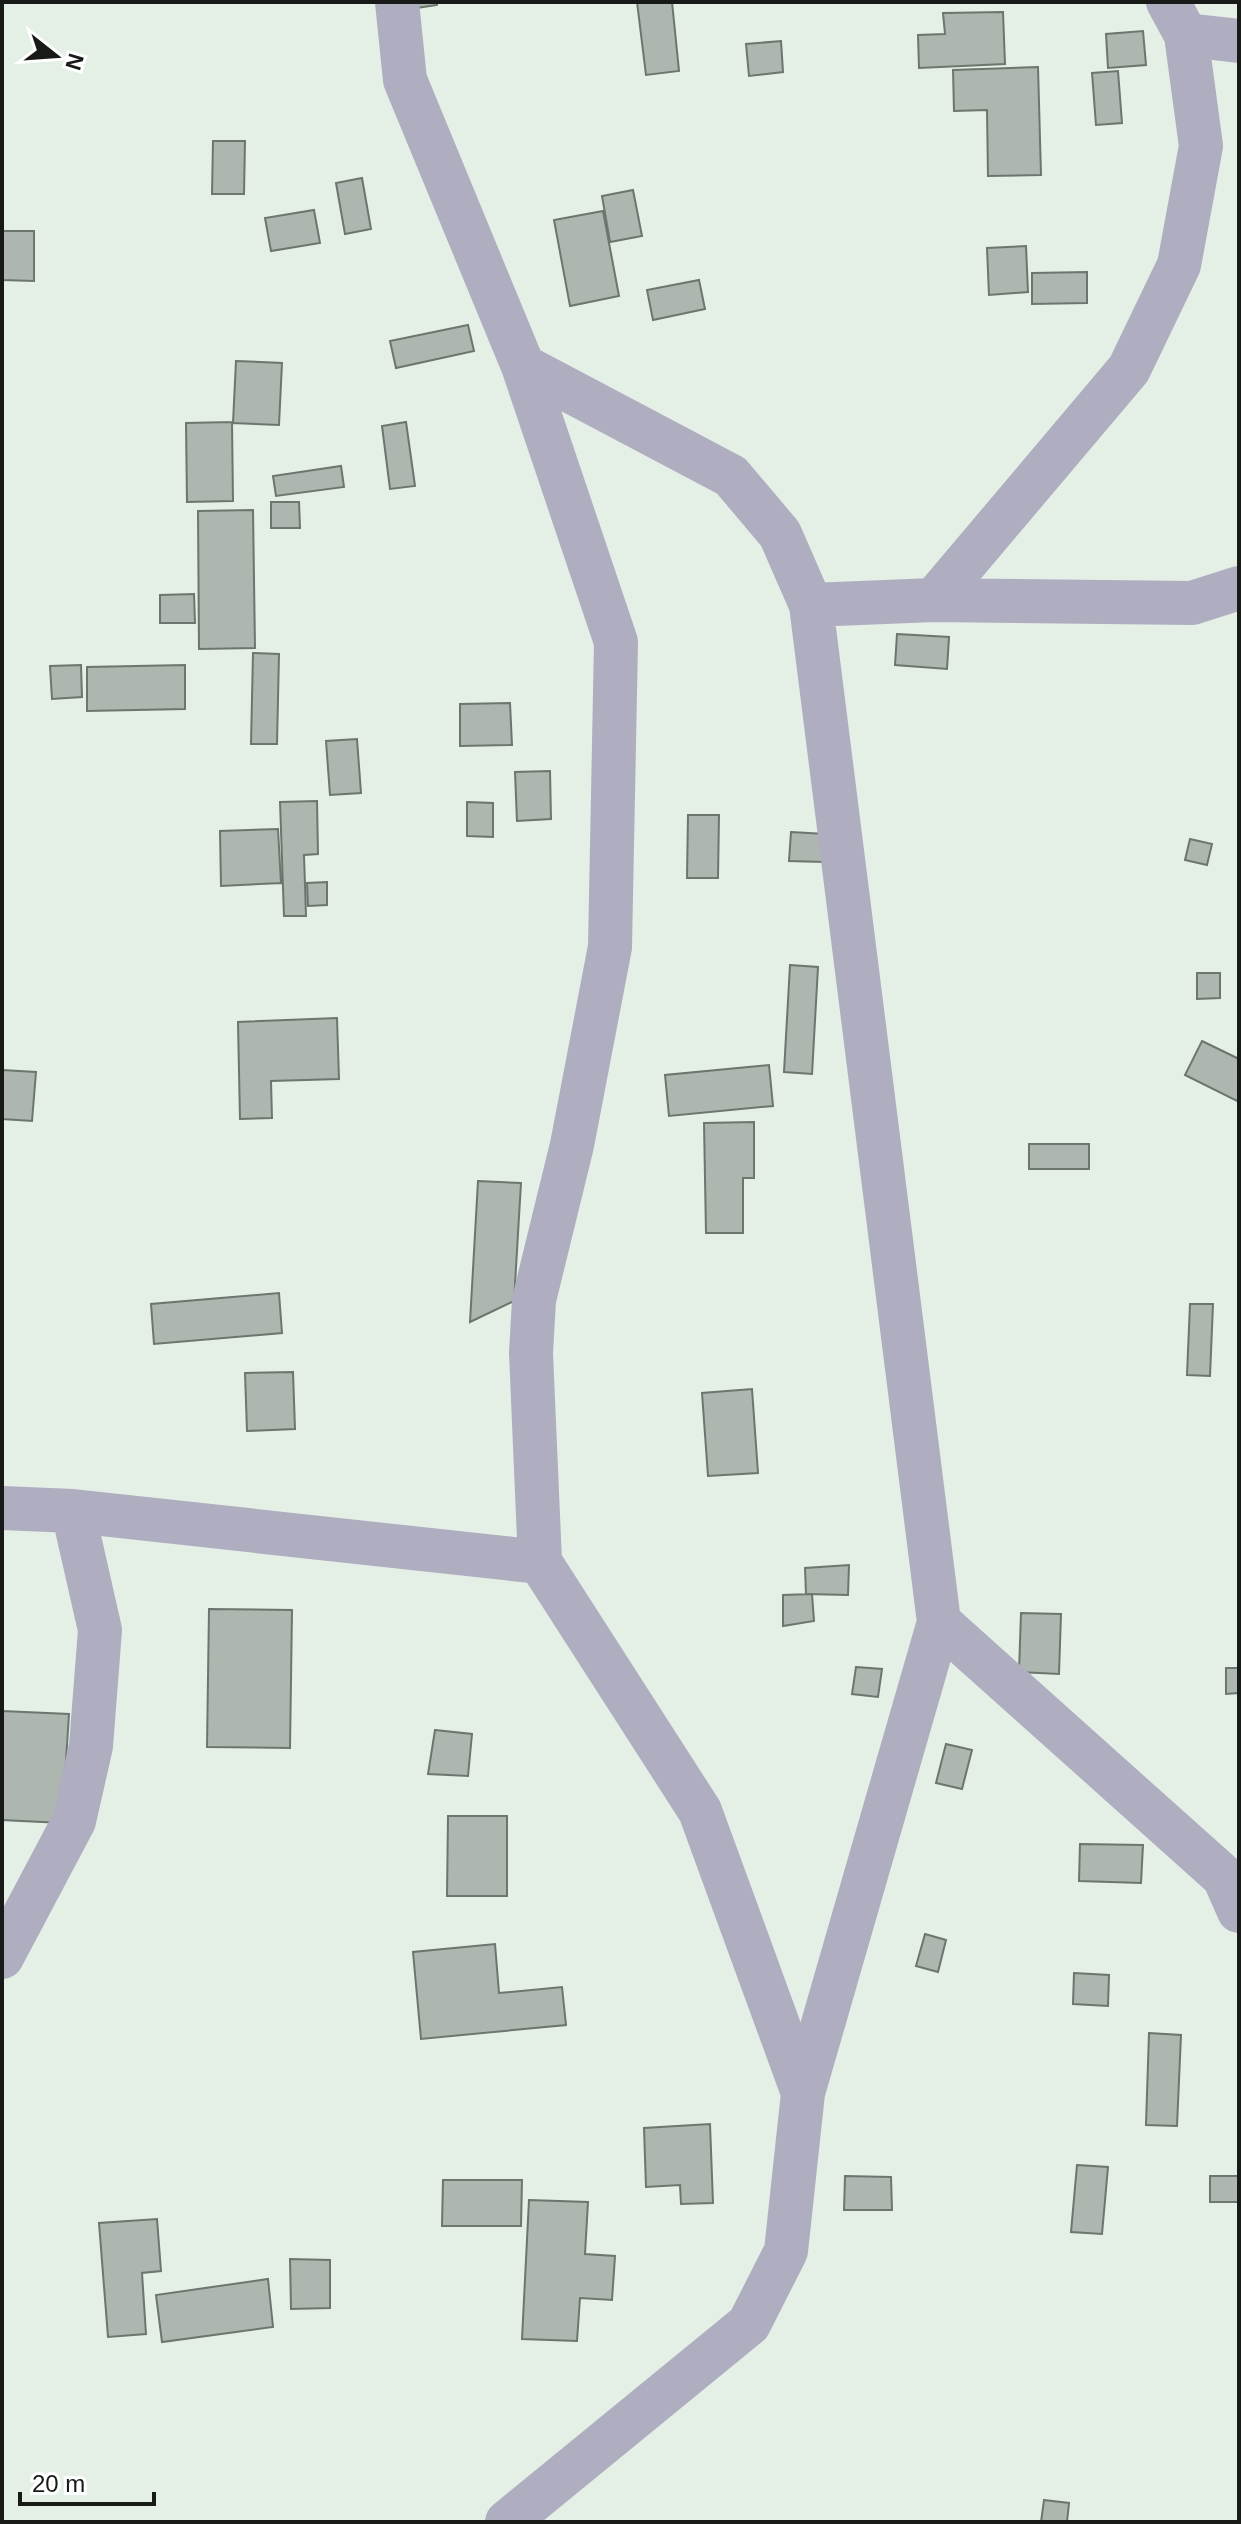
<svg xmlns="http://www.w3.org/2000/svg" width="1241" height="2524" font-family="Helvetica,sans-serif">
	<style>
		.building { fill: #adb7af; stroke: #6c766e; stroke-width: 2 }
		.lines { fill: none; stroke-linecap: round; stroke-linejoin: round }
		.minor { stroke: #afadc0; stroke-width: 44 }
	</style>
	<rect width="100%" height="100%" fill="#e4efe6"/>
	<path class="building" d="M409 2H437V5L410 9Z
		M637 2H672L679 71 646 75Z
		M1003 12 1005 64 919 68 918 35 945 34 943 13Z
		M1143 31 1146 65 1108 68 1106 34Z
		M781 41 783 72 749 76 746 44Z
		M1038 67 1041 175 988 176 987 110 954 111 953 70Z
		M1118 71 1122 123 1096 125 1092 73Z
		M213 141H245L244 194H212Z
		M362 178 371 229 345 234 336 183Z
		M633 190 642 236 610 242 602 196Z
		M314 210 320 243 271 251 265 218Z
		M603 211 619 296 570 306 554 220Z
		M2 231H34V281L2 280Z
		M1026 246 1028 292 989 295 987 248Z
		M1087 272V303L1032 304V273Z
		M699 280 705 309 653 320 647 290Z
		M468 325 474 351 396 368 390 341Z
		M236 361 282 363 279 425 233 423Z
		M232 422 233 501 187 502 186 423Z
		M406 422 415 486 390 489 382 426Z
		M341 466 344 487 276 496 273 476Z
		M271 502H299L300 528H271Z
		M253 510 255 648 199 649 198 511Z
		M194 594 195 623H160V595Z
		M897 634 949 637 947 669 895 665Z
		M253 653 279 654 277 744H251Z
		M81 665 82 697 52 699 50 666Z
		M185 665V709L87 711V667Z
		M510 703 512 745 460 746V704Z
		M357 739 361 793 330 795 326 741Z
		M550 771 551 819 517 821 515 772Z
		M317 801 318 854 304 855 306 916H284L280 802Z
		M467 802 493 803V837L467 836Z
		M688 815H719L718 878H687Z
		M278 829 281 883 221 886 220 831Z
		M791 832 825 834 824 862 789 861Z
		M1190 839 1212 844 1207 865 1185 860Z
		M327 882V905L308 906 307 883Z
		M790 965 818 967 812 1074 784 1072Z
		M1197 973H1220V998L1197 999Z
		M337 1018 339 1079 271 1081 272 1118 240 1119 238 1022Z
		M1202 1041 1239 1059V1102L1185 1075Z
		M769 1065 773 1106 669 1116 665 1075Z
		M2 1070 36 1072 32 1121 2 1119Z
		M754 1122V1178H743V1233H706L704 1123Z
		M1029 1144H1089V1169H1029Z
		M478 1181 521 1183 514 1301 470 1322Z
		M279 1293 282 1333 154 1344 151 1304Z
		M1190 1304H1213L1210 1376 1187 1375Z
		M293 1372 295 1429 247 1431 245 1373Z
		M752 1389 758 1473 708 1476 702 1393Z
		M849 1565 848 1595 806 1594 805 1568Z
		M812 1594 814 1621 783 1626V1595Z
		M209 1609 292 1610 290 1748 207 1747Z
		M1021 1613 1061 1614 1059 1674 1019 1672Z
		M856 1667 882 1669 878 1697 852 1694Z
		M1226 1668H1239V1693L1226 1694Z
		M2 1711 69 1714 62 1823 2 1820Z
		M435 1730 472 1734 468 1776 428 1774Z
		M946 1744 972 1750 962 1789 936 1783Z
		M448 1816H507V1896H447Z
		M1080 1844 1143 1845 1141 1883 1079 1881Z
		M925 1934 946 1940 938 1972 916 1966Z
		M495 1944 499 1993 562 1987 566 2025 421 2039 413 1952Z
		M1074 1973 1109 1975 1108 2006 1073 2004Z
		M1149 2033 1181 2035 1177 2126 1146 2125Z
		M710 2124 713 2203 681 2204 680 2185 646 2187 644 2128Z
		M1077 2165 1108 2167 1102 2234 1071 2232Z
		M845 2176 891 2177 892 2210H844Z
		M1210 2176H1239V2202H1210Z
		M443 2180H522L521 2226H442Z
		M529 2200 588 2202 585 2254 615 2256 612 2300 580 2298 577 2341 522 2339Z
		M157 2219 161 2271 142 2273 146 2334 108 2337 99 2223Z
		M290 2259 330 2260V2308L291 2309Z
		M268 2279 273 2327 162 2342 156 2295Z
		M1044 2500 1069 2503 1067 2522H1041Z"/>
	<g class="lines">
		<path class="minor" d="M397 2 405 80 523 366 616 642 610 947 572 1145 534 1300 531 1353 540 1562 700 1811 803 2093 786 2251 749 2324 507 2522
			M1186 35 1239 41
			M523 366 731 476 780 534 811 605 939 1622 803 2093
			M934 600 1192 603 1239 588
			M811 605 934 600 1129 369 1179 265 1201 146 1186 35 1168 2
			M2 1508 73 1511 540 1562
			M939 1622 1224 1877 1239 1911
			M2 1957 74 1821 91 1746 100 1630 73 1511"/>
	</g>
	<rect width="1241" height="2524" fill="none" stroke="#171a17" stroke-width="8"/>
	<g transform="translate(56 56) rotate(107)" stroke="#ffffff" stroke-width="6" paint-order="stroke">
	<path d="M0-6L14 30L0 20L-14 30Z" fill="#171a17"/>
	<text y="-12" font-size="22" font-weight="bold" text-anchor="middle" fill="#171a17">N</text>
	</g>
	<path d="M20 2492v12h134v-12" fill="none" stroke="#171a17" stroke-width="4"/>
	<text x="32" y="2492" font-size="24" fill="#171a17" stroke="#ffffff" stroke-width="6" paint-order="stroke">20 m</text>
</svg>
